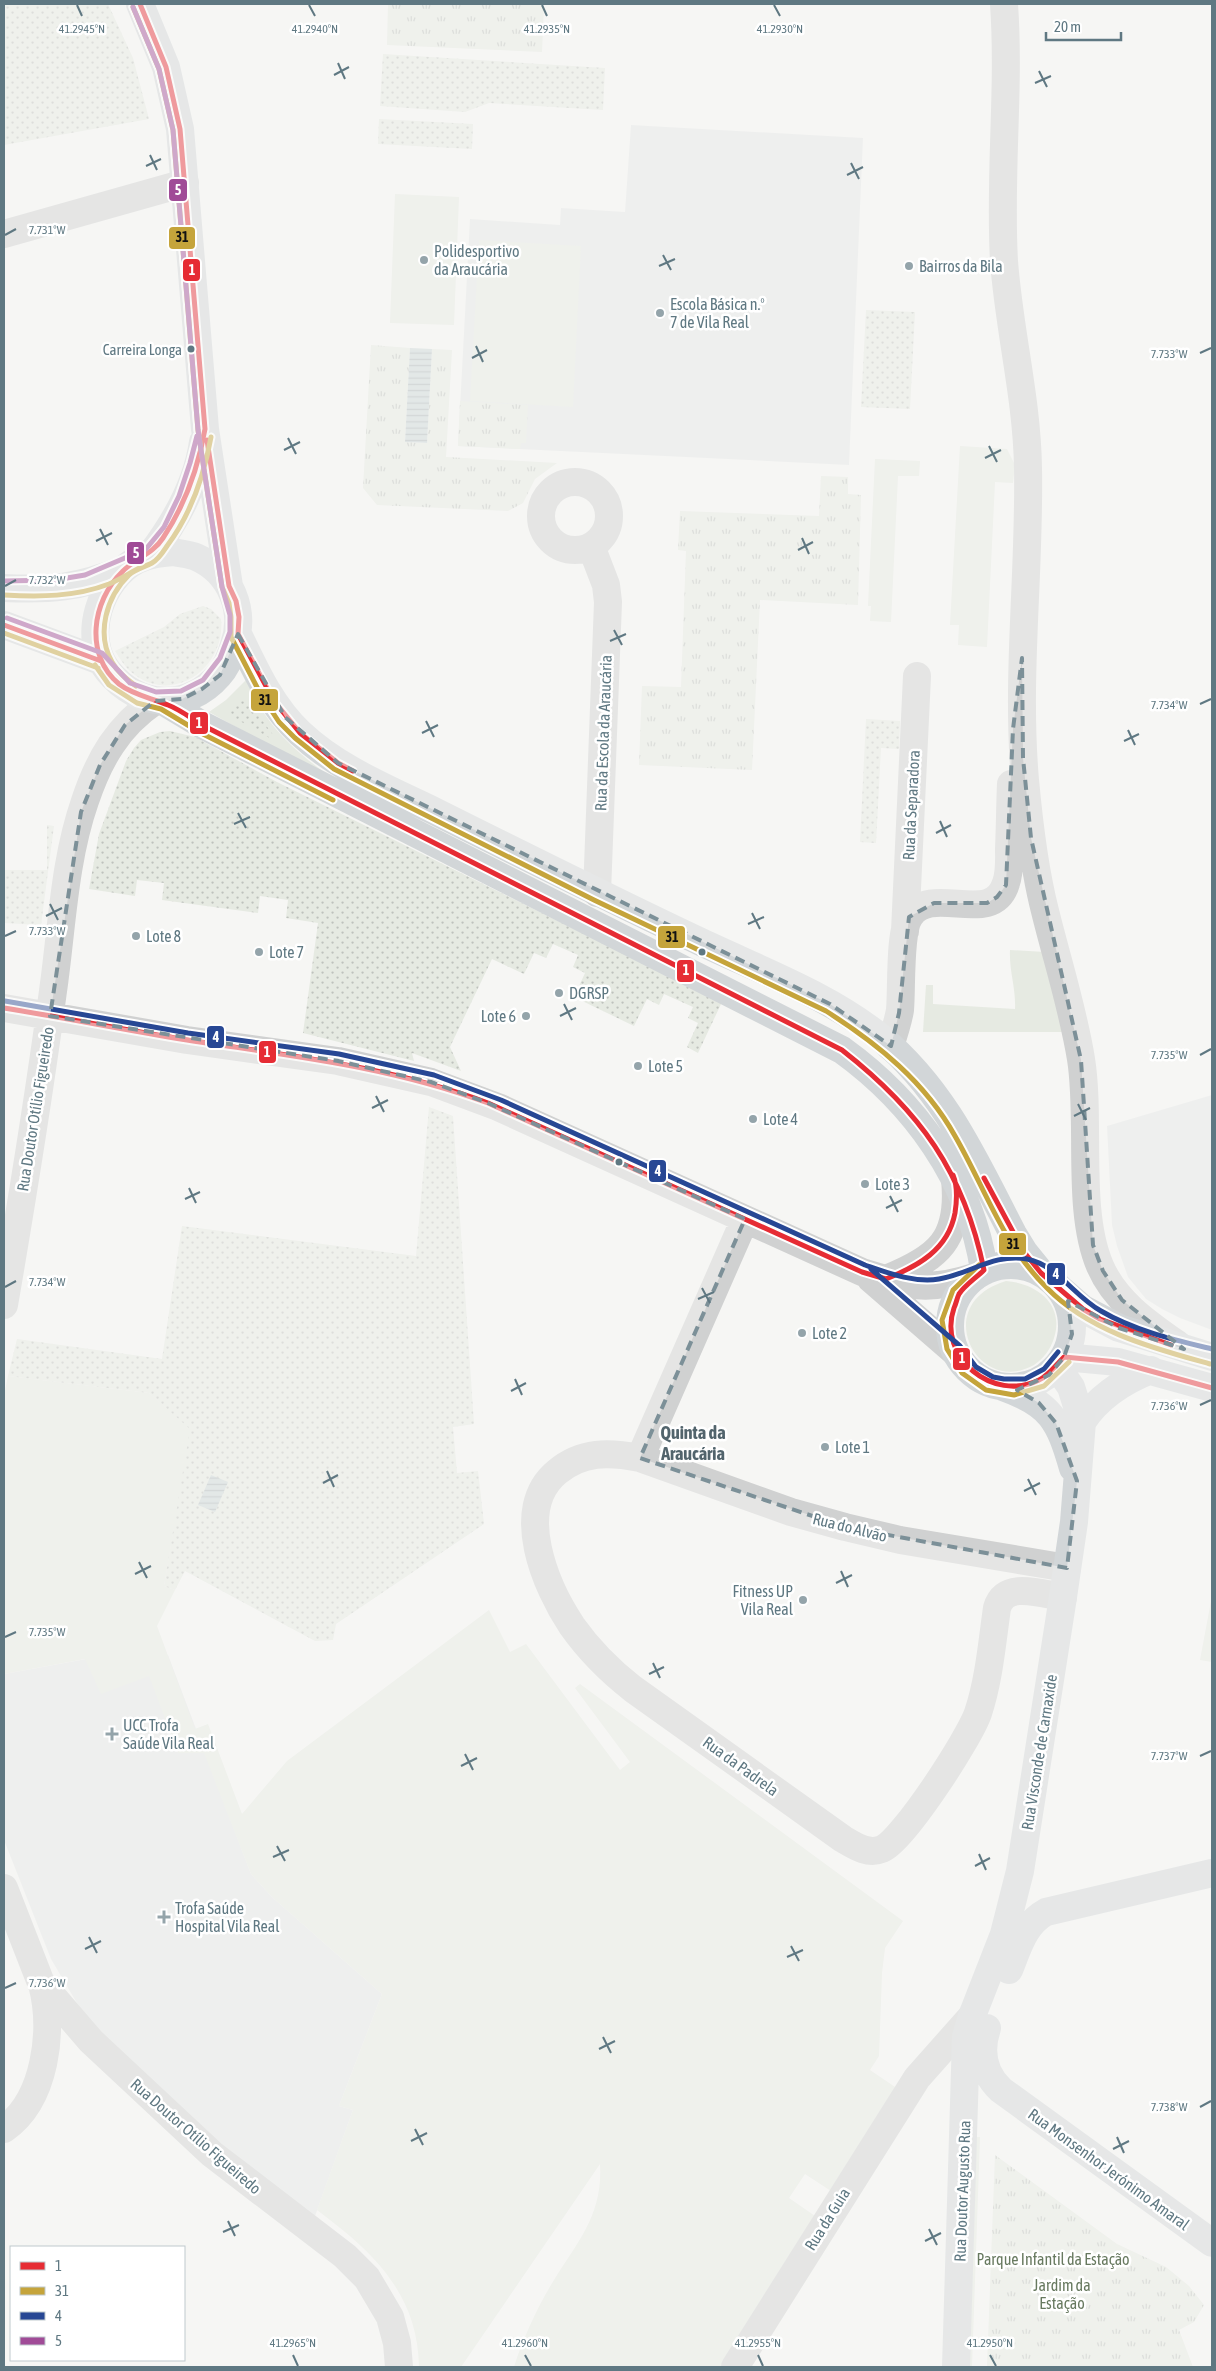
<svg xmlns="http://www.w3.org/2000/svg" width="1216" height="2371" font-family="'Asap Condensed',sans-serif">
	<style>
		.built { fill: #e5e7e7 }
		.grass { fill: #e6eae2 }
		.park { fill: url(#park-tufts) }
		.garden { fill: url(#garden-dots) }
		.water { fill: url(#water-rules) }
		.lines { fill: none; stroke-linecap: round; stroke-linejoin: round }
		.minor { stroke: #d0d1d1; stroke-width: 28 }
		.major { stroke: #d2d6d8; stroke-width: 28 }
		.bus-1-casing { stroke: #fff; stroke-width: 9 }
		.bus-2-casing { stroke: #fff; stroke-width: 9 }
		.bus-3-casing { stroke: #fff; stroke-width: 9 }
		.bus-4-casing { stroke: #fff; stroke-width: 9 }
		.bus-1 { stroke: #e62c34; stroke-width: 5 }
		.bus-2 { stroke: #c5a43b; stroke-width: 5 }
		.bus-3 { stroke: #274794; stroke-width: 5 }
		.bus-4 { stroke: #a04b97; stroke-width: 5 }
		.marked { fill: none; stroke: #7c9098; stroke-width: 4; stroke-dasharray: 10 6; stroke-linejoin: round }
		.ticks { fill: none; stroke: #5f7882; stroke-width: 2 }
		.poi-dot { fill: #94a4aa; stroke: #fff; stroke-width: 2 }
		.bus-dot { fill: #5f7882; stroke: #fff; stroke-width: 2 }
		.labels { text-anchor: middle; stroke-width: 5; stroke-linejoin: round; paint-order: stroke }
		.bus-label { font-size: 15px; fill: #5f7882; stroke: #fff; text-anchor: end }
		.poi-label { font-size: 16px; fill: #5f7882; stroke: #fff; text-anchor: start }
		.street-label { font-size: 16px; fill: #5f7882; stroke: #fff }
		.park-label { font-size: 16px; fill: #67795f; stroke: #fff }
		.neighbourhood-label { font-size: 18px; font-weight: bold; fill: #52646c; stroke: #fff }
		.ticks-label { font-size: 12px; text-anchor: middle; fill: #5f7882; stroke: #fff; stroke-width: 5; stroke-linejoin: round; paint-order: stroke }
		.line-badge { stroke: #fff; stroke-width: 2 }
		.badge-label { font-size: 14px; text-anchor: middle; font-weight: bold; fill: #fff }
		.pale-badge-label { font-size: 14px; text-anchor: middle; font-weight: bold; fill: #111 }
	</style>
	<defs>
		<pattern id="park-tufts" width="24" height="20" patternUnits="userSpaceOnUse" patternTransform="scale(1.25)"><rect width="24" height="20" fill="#e6eae2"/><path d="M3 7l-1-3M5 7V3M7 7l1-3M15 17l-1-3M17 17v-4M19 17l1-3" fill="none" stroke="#bec2bd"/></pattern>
		<pattern id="garden-dots" width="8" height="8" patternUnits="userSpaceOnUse" patternTransform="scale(1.25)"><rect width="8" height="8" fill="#e6eae2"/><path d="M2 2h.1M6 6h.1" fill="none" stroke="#bec2bd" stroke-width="1.8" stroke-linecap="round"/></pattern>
		<pattern id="water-rules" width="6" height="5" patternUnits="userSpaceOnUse" patternTransform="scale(1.25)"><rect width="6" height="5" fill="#ccd7d8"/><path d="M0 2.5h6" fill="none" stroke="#a9b3b5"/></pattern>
	</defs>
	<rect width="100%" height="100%" fill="#f6f6f4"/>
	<path class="built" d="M631 125 863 138 849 465 458 446 470 219 560 225 561 208 625 212Z
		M1212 1095V1330L1180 1318 1162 1309 1146 1299 1128 1277 1117 1246 1112 1225 1107 1126Z
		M168 1655 251 1874 272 1897 382 1994 339 2106 353 2110 314 2219 267 2185 121 2055 81 2010 51 1959 4 1840V1674L86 1659Z"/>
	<path class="grass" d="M395 194 459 197 454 325 390 323Z
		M479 240 581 246 573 407 470 401Z
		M960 446 1007 449 1015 465 1013 483 995 482 987 647 958 645 959 625H950Z
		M875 459 920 461 919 476H898L891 622 870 621 871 606H868Z
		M246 680C266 724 287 744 325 773L323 775 209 712 226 700Z
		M1010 950 1045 952 1070 1032H923L926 985H933V1004L1015 1009C1016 988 1009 971 1010 950Z
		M1006 1281C1036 1283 1065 1304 1054 1338 1051 1349 1043 1359 1034 1365 977 1397 929 1304 1006 1281Z
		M8 1376 149 1393 191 1429 164 1586 175 1590 157 1626 195 1729 208 1724 242 1814 287 1761 489 1610 510 1652 526 1644 620 1770 630 1762 575 1688 580 1684 903 1921 885 1948 882 1973 879 2056 870 2070 898 2089 831 2191 805 2174 789 2198 815 2216 720 2367H514C523 2338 538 2306 554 2280 579 2240 603 2214 600 2164L461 2367H419C418 2293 372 2251 317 2210L353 2110 339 2106 382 1994 272 1897 251 1874 204 1753H178L149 1676 101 1694 85 1659 4 1674V1396Z
		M1212 1596V1662L1200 1660Z
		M972 2137H980L972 2367H964Z"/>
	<path class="park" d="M388 4H544L542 52 387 45Z
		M371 345 410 348 405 442 427 443 432 349 452 350 446 457 557 463 535 479 523 503 508 511 377 505 363 488Z
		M460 401 528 405 526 443H521L520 449 458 446Z
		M821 476 848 477V494L861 495 858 605 760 600 752 770 639 765 642 686 681 687 686 551 678 550 680 511 819 516Z
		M995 2155 1117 2244 1166 2267 1189 2286 1204 2305 1194 2322 1179 2330 1193 2367H987Z"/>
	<path class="garden" d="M4 4H108L133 58 149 119 4 145Z
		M383 54 605 68 603 110 489 103 465 112 380 106Z
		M379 119 473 124 472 149 378 144Z
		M866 310 915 312 910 409 861 407Z
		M203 606 211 609 221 619C226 665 177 705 135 675 126 669 121 660 115 651L164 627 180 614Z
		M243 695 280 744 226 713Z
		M866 719 900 721 899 749 881 748 876 843 860 842Z
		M170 731 195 737 277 782 722 1002 698 1053 687 1047 698 1023 688 1018 693 1007 664 994 659 1005 647 999 634 1026 574 997 585 973 573 967 578 955 553 944 546 958 534 953 524 974 492 959 450 1047 461 1071 412 1053 414 1061 303 1033 318 923 286 918 288 900 260 896 258 913 162 900 164 883 137 880 135 896 89 889 99 834 126 761 134 748 141 740 160 732Z
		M47 825 54 826 41 925 4 923V870H47Z
		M429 1107 453 1116 474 1424 453 1427 457 1473 478 1471 484 1524 336 1624 333 1640 315 1641 185 1571 175 1590 164 1586 190 1429 149 1393 8 1376 17 1339 162 1359 182 1226 416 1256Z"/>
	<path class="water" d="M410 348 432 349 427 443 405 442Z
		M211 1475 228 1482 215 1512 198 1505Z"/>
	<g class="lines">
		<path class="minor" d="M1004 4C1010 89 999 175 1004 261 1009 330 1027 398 1028 468 1030 572 1016 676 1025 780 1029 824 1034 868 1045 911 1057 960 1073 1009 1081 1059 1091 1122 1076 1210 1100 1266 1115 1301 1147 1323 1177 1344
			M4 234 185 183
			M541 516a34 34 0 1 1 68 0a34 34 0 1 1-68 0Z
			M591 546 606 585 608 602 597 893
			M905 931 917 676
			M4 1008 187 1040 338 1061 431 1082 498 1107 862 1272C908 1286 927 1292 974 1277
			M890 1046C894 1034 898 1022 900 1010 902 988 899 931 910 916 932 883 993 928 1006 883 1010 872 1009 860 1009 849 1010 827 1010 806 1011 784
			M871 1279 955 1352
			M886 1279C939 1258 961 1239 955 1179
			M4 1305C22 1200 39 1096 53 991 62 928 64 861 85 801 99 759 118 726 155 701
			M640 1458 745 1219
			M1063 1597C1042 1594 1005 1580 997 1608 992 1643 989 1680 978 1713 970 1737 903 1841 882 1849 868 1855 855 1846 843 1839L633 1689C610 1671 589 1650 572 1626 546 1587 512 1509 557 1472 582 1451 609 1452 640 1458L791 1512 845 1527 900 1540 1067 1568
			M4 1888 41 1983 91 2041 212 2154 345 2256 367 2278 390 2317 397 2343 399 2367
			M4 2129C46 2100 54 2030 42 1984
			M735 2367 917 2078 972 2016"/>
		<path class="major" d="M140 4 166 67 180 129 205 429 229 586
			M174 552C181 554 189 554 196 557 231 572 246 611 234 645 231 655 226 668 219 675 187 712 138 708 108 671 81 638 100 579 137 560 149 554 161 553 174 552Z
			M151 554C176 521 197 484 203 442
			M4 588C50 590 79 588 122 570
			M4 625 101 661
			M238 634C255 669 271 706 300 733 338 769 389 789 436 812 524 856 612 900 701 942 760 970 830 996 880 1037 945 1091 975 1161 1013 1234L1024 1252 1041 1273
			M164 702 204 726 842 1050C914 1102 971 1180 984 1270
			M950 1326a61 61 0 1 1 122 0a61 61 0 1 1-122 0Z
			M1060 1289 1083 1309 1119 1328 1212 1357
			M1064 1357 1118 1362 1212 1388
			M1003 1387C1051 1404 1059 1420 1073 1468
			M1082 1422C1099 1396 1123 1381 1151 1370
			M1009 1970C1018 1948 1024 1924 1046 1912L1212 1873
			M987 2028C979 2052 983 2073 1001 2090L1212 2243
			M956 2367 966 2037 972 2016 1004 1934 1020 1871 1063 1597 1074 1522 1082 1422 1071 1387 1057 1367"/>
		<g class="bus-1-casing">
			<path id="bus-1" d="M140 4 166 67 180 129 205 429C198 469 185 505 163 538 152 555 135 558 122 572 92 601 84 655 119 684 133 695 152 698 168 705 181 710 192 719 204 726L842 1050C920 1111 964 1172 984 1270 976 1278 965 1285 959 1294 957 1298 956 1304 954 1308 937 1357 993 1403 1039 1380 1048 1376 1057 1364 1064 1357L1118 1362 1212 1388
				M207 440 229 586 236 601 239 617 238 634 274 701 300 733 338 763 353 771
				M4 625 101 661
				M4 1008C65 1018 126 1030 187 1040 291 1056 389 1066 488 1103L862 1272 886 1279C918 1266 948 1250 955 1213 957 1200 958 1187 953 1175
				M984 1178 1024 1252 1041 1273 1083 1309 1100 1319 1171 1345"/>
		</g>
		<g class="bus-2-casing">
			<path id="bus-2" d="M133 7 159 69 173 130 198 430 222 587 229 603 231 617V637L260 693 279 722 295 738 334 769 594 900 826 1011C878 1044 925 1082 955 1136 985 1188 1003 1245 1047 1288 1090 1332 1153 1348 1210 1364
				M4 595C39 597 75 597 109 584 121 579 131 572 143 566
				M4 633 98 668
				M95 665 109 685 137 703 161 709 201 733 333 800
				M136 686C127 679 118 673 112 662 96 634 106 597 129 575 135 569 145 567 152 563 159 559 163 552 167 546 191 514 204 476 211 437
				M979 1265 953 1290 942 1320 947 1349 962 1373 986 1390 1014 1395 1044 1386 1069 1362"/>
		</g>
		<g class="bus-3-casing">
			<path id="bus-3" d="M5 1001 188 1033 339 1054 434 1075 501 1100 865 1265C888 1273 914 1283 939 1279 970 1274 994 1253 1027 1259 1057 1265 1075 1297 1101 1311 1135 1331 1175 1340 1212 1349
				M871 1269 960 1346 976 1367 993 1377 1004 1379H1025L1044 1369 1058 1352"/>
		</g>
		<g class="bus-4-casing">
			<path id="bus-4" d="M4 581 55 580 85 575 146 549 164 527 179 496 190 463 197 436
				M7 618 102 653 130 683 156 692 181 691 203 680 220 658 230 632V615L222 587 198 430 173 130 159 69 133 7"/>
		</g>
		<use href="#bus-1" class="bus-1"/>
		<use href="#bus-2" class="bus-2"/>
		<use href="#bus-3" class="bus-3"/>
		<use href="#bus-4" class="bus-4"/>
	</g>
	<path d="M0 0H1216V2371H0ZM238 634 285 717 338 763 830 1004 891 1046 899 1013 909 917 934 903H987L997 897 1006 885 1013 729 1022 658 1023 758 1031 838 1081 1060 1093 1245 1103 1271 1122 1300 1184 1349 1119 1328 1068 1301 1072 1334 1064 1357 1049 1375 1017 1390 1039 1403 1056 1423 1077 1481 1067 1568 845 1527 640 1458 745 1219 488 1103 431 1082 338 1061 50 1016 81 812 100 765 125 725 155 701 182 699 202 689 220 675Z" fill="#f6f6f4" fill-opacity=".55" fill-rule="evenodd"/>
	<path class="marked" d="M238 634 285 717 338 763 830 1004 891 1046 899 1013 909 917 934 903H987L997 897 1006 885 1013 729 1022 658 1023 758 1031 838 1081 1060 1093 1245 1103 1271 1122 1300 1184 1349 1119 1328 1068 1301 1072 1334 1064 1357 1049 1375 1017 1390 1039 1403 1056 1423 1077 1481 1067 1568 845 1527 640 1458 745 1219 488 1103 431 1082 338 1061 50 1016 81 812 100 765 125 725 155 701 182 699 202 689 220 675Z"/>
	<path class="ticks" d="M77 5 82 16M309 5 315 16M542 5 547 16M774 5 780 16M338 63 345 79M1039 71 1047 87M334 75 349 67M1035 83 1051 76M150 155 157 170M851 163 859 179M146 166 161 159M847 175 863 167M5 235 16 229M663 255 671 270M659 266 675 259M476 346 483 362M1200 353 1211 348M472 358 487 350M288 438 296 454M989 446 997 462M284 450 300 442M985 458 1001 450M100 529 108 545M802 538 809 554M96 541 112 533M798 550 813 542M5 586 16 580M614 630 622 645M610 641 626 634M1200 704 1211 699M426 721 434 737M1128 730 1135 745M422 733 438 725M1124 741 1139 734M238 813 246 828M940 821 947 837M234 824 250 817M936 833 951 825M50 904 58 920M752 913 760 929M46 916 62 908M748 924 764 917M5 936 16 931M564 1004 572 1020M560 1016 576 1008M1200 1055 1211 1049M376 1096 384 1112M1078 1104 1086 1120M372 1108 388 1100M1074 1116 1090 1108M189 1188 196 1203M890 1196 898 1212M185 1199 200 1192M886 1208 902 1200M5 1287 16 1281M702 1288 710 1303M698 1299 714 1292M515 1379 522 1395M511 1391 526 1383M1200 1405 1211 1400M327 1471 334 1487M1028 1479 1036 1495M323 1483 338 1475M1024 1491 1040 1483M139 1562 147 1578M841 1571 848 1587M135 1574 151 1566M836 1583 852 1575M5 1637 16 1632M653 1663 660 1678M649 1674 664 1667M465 1754 473 1770M1200 1756 1211 1751M461 1766 477 1758M277 1846 285 1861M979 1854 986 1870M273 1857 289 1850M975 1866 990 1858M89 1937 97 1953M791 1946 799 1961M85 1949 101 1941M787 1957 803 1950M5 1988 16 1983M603 2037 611 2053M599 2049 615 2041M1200 2107 1211 2101M415 2129 423 2145M1117 2137 1124 2153M411 2141 427 2133M1113 2149 1129 2141M228 2221 235 2236M929 2229 937 2245M223 2232 239 2225M925 2241 941 2233M293 2355 298 2366M525 2355 531 2366M758 2355 763 2366M990 2355 996 2366"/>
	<g class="poi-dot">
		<circle cx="424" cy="260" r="5"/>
		<circle cx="909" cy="266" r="5"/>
		<circle cx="660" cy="313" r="5"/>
		<circle cx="136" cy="936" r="5"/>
		<circle cx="259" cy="952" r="5"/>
		<circle cx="559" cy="993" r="5"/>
		<circle cx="526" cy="1016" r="5"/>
		<circle cx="638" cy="1066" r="5"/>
		<circle cx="753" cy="1119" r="5"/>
		<circle cx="865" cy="1184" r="5"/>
		<circle cx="802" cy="1333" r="5"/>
		<circle cx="825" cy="1447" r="5"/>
		<circle cx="803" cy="1600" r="5"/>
		<path d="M109.5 1726.5h5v5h5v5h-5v5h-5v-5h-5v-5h5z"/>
		<path d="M161.5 1909.5h5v5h5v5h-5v5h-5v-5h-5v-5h5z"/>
	</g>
	<g class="bus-dot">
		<circle cx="191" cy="349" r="4.5"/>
		<circle cx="702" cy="952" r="4.5"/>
		<circle cx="619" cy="1162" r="4.5"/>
	</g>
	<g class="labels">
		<g class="bus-label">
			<text x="182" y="355">Carreira Longa</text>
		</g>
		<g class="poi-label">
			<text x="434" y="257">Polidesportivo<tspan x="434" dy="18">da Araucária</tspan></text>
			<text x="919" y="272">Bairros da Bila</text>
			<text x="670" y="310">Escola Básica n.º<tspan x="670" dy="18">7 de Vila Real</tspan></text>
			<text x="146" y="942">Lote 8</text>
			<text x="269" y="958">Lote 7</text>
			<text x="569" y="999">DGRSP</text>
			<text x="516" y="1022" text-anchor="end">Lote 6</text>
			<text x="648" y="1072">Lote 5</text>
			<text x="763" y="1125">Lote 4</text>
			<text x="875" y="1190">Lote 3</text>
			<text x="812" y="1339">Lote 2</text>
			<text x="835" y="1453">Lote 1</text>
			<text x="793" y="1597" text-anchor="end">Fitness UP<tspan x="793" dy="18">Vila Real</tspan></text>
			<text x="123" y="1731">UCC Trofa<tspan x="123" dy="18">Saúde Vila Real</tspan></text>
			<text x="175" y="1914">Trofa Saúde<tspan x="175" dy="18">Hospital Vila Real</tspan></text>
		</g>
		<g class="street-label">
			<text transform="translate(603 733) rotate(-88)" y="6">Rua da Escola da Araucária</text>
			<text transform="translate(911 805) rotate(-87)" y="6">Rua da Separadora</text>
			<text transform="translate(35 1109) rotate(-81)" y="6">Rua Doutor Otílio Figueiredo</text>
			<text transform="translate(850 1527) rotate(14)" y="6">Rua do Alvão</text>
			<text transform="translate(1039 1752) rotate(-81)" y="6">Rua Visconde de Carnaxide</text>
			<text transform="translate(741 1766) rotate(36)" y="6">Rua da Padrela</text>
			<text transform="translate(196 2136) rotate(41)" y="6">Rua Doutor Otílio Figueiredo</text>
			<text transform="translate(1109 2169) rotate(36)" y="6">Rua Monsenhor Jerónimo Amaral</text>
			<text transform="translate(962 2191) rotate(-88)" y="6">Rua Doutor Augusto Rua</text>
			<text transform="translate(827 2219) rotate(-58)" y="6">Rua da Guia</text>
		</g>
		<g class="park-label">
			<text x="1053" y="2265">Parque Infantil da Estação</text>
			<text x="1062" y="2291">Jardim da<tspan x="1062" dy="18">Estação</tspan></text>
		</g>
		<g class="neighbourhood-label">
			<text x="693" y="1439">Quinta da<tspan x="693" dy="21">Araucária</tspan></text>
		</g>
	</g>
	<g class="ticks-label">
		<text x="315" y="33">41.2940°N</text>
		<text x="780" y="33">41.2930°N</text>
		<text x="82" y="33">41.2945°N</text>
		<text x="547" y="33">41.2935°N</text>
		<text x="47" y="234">7.731°W</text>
		<text x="1169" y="358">7.733°W</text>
		<text x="47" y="584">7.732°W</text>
		<text x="1169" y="709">7.734°W</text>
		<text x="47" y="935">7.733°W</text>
		<text x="1169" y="1059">7.735°W</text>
		<text x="47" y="1286">7.734°W</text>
		<text x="1169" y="1410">7.736°W</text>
		<text x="47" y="1636">7.735°W</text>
		<text x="1169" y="1760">7.737°W</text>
		<text x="47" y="1987">7.736°W</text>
		<text x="1169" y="2111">7.738°W</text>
		<text x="293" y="2347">41.2965°N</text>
		<text x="525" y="2347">41.2960°N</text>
		<text x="758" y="2347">41.2955°N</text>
		<text x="990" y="2347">41.2950°N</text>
	</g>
	<g class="line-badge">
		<rect x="168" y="178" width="20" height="24" rx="5" fill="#a04b97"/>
		<rect x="168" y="226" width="28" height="24" rx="5" fill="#c5a43b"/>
		<rect x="182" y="258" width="19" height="24" rx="5" fill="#e62c34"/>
		<rect x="126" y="541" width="19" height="24" rx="5" fill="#a04b97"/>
		<rect x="250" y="688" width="29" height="24" rx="5" fill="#c5a43b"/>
		<rect x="189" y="711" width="20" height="24" rx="5" fill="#e62c34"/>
		<rect x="657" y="925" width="29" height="24" rx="5" fill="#c5a43b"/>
		<rect x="676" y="959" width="19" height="24" rx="5" fill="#e62c34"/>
		<rect x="206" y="1025" width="19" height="24" rx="5" fill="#274794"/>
		<rect x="258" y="1040" width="19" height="24" rx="5" fill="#e62c34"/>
		<rect x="648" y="1159" width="19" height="24" rx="5" fill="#274794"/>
		<rect x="998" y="1232" width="29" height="24" rx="5" fill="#c5a43b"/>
		<rect x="1046" y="1262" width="20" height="24" rx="5" fill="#274794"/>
		<rect x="952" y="1347" width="19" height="24" rx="5" fill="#e62c34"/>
	</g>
	<g class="badge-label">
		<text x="178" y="195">5</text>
		<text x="192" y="275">1</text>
		<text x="136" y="558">5</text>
		<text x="199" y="728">1</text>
		<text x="686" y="975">1</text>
		<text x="216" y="1042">4</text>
		<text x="267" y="1057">1</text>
		<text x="658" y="1176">4</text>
		<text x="1056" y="1279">4</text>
		<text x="962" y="1363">1</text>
	</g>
	<g class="pale-badge-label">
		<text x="182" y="242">31</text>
		<text x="265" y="705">31</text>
		<text x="672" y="942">31</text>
		<text x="1013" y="1249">31</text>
	</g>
	<rect width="1216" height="2371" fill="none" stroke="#5f7882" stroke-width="10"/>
	<rect x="10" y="2246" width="175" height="115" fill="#ffffff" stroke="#bfc9cd"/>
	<rect x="20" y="2262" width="25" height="8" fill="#e62c34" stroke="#bfc9cd"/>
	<text x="55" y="2271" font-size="15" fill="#5f7882">1</text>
	<rect x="20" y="2287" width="25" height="8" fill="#c5a43b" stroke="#bfc9cd"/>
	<text x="55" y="2296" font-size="15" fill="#5f7882">31</text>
	<rect x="20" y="2312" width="25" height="8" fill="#274794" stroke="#bfc9cd"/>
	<text x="55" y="2321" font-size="15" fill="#5f7882">4</text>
	<rect x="20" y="2337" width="25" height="8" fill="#a04b97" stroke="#bfc9cd"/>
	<text x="55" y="2346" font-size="15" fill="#5f7882">5</text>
	<path d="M1046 32v8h75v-8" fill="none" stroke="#5f7882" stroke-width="2.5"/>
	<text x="1054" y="32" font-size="15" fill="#5f7882" stroke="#ffffff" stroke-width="4" paint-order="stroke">20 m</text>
</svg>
